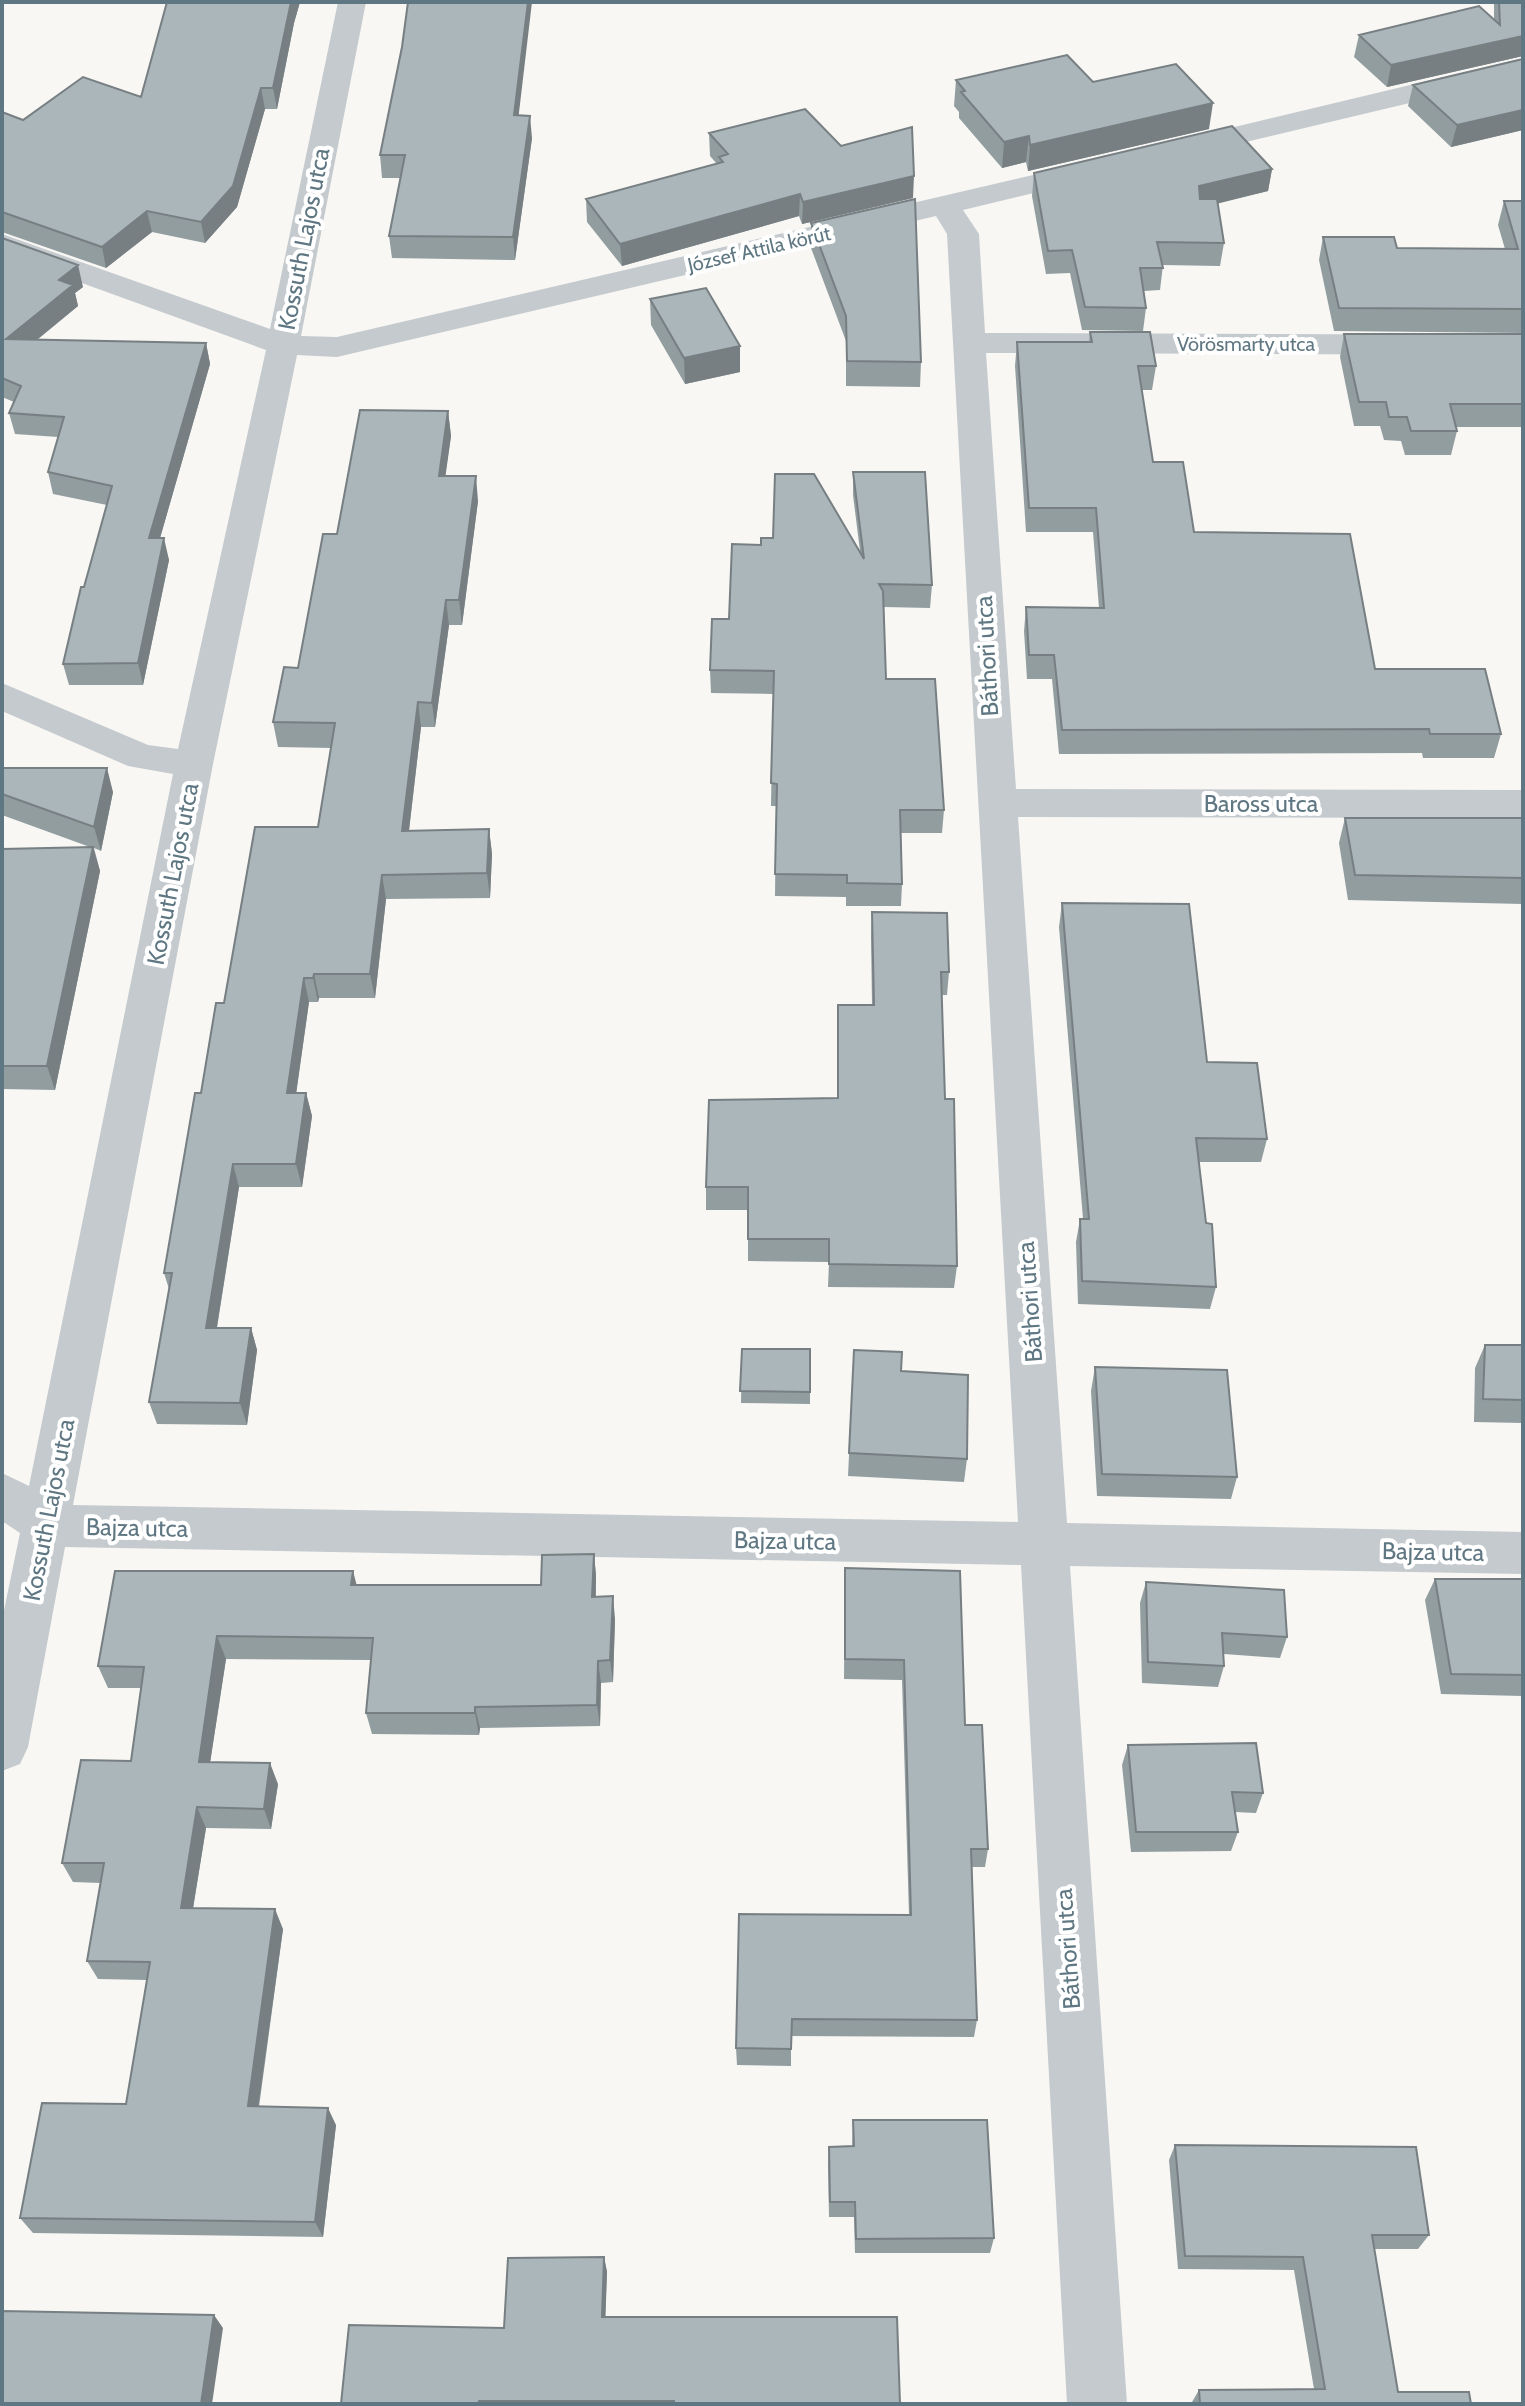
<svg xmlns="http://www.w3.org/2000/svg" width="1525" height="2406" font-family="Cabin,sans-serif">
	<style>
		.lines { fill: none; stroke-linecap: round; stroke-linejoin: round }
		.minor { fill: #c4cacd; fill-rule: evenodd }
		.wall { fill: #929da0 }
		.shaded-wall { fill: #777f82 }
		.building { fill: #aab6ba; stroke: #777f82; stroke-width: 2 }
		.labels { text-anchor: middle; stroke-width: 8; stroke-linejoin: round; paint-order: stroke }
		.far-street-label { font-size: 20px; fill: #5f7782; stroke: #fff }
		.street-label { font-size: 24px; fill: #5f7782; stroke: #fff }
	</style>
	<rect width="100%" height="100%" fill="#f8f7f4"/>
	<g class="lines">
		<path class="minor" d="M338 2H366L301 336 337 337 1093 161 1104 164 1108 170 1104 176 963 210 979 234 985 333 1523 335V355L986 353 1016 789 1523 790V818L1018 817 1067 1523 1523 1532V1574L1070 1566 1127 2404H1067L1021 1565 65 1547 28 1747 20 1764 2 1771V1620L20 1533 2 1521V1473L29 1486 173 774 128 766 2 711V683L148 745 178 749 266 350 2 254V234L270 329ZM936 216 947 234 1018 1522 73 1505 213 764 297 355 337 357Z
			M1523 58V76L1183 157 1172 154 1168 148 1172 142Z"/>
	</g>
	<path class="wall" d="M167 2H300L294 23 277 109H265L237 207 205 243 152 232 106 268 2 232V112L23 120 141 97Z
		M1494 2H1523V56L1387 87 1354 57 1359 35 1494 20Z
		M1523 59V130L1451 147 1408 106 1413 85Z
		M956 80 1093 82 1209 129 1028 171 1026 162 1002 168 959 118V112L954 106Z
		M518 115 532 138 515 260 392 258 389 236 400 178H382L380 155Z
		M709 133 841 146 913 198 802 224 799 216 622 266 587 222 586 199 717 164 710 156Z
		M1272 169 1268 191 1217 203 1224 243 1220 266 1163 265 1160 290 1144 291 1146 308 1143 331 1082 330 1070 273 1046 274 1032 196 1034 173Z
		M1504 201H1523V333L1334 331 1319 260 1323 237 1397 248 1505 249 1498 225Z
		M811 223 921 362 920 387 846 386V341L811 248Z
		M2 238 83 287 75 293 78 306 37 340 206 343 210 364 160 538 169 560 143 685H69L63 664 107 505 53 494 48 472 58 437 15 434 9 413 14 402 2 397Z
		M650 299 740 346V372L685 384 651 325Z
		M1090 332 1156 366 1152 390H1142L1153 462 1194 532 1375 669 1501 734 1494 758H1423L1422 753 1059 754 1052 679H1027L1024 631 1026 607 1099 608 1093 532H1026L1015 366 1017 342H1089Z
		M1344 334H1523V427H1456L1457 431 1451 455H1405L1401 441 1384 440 1380 426H1354L1340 357Z
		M448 411 451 436 445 476 478 501 462 625H449L435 727H421L409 831 489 829 492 854 490 898 386 899 375 998H319L318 1002H309L296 1093H306L312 1116 302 1187H239L217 1328H251L257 1350 247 1425 157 1424 149 1402 169 1289 164 1273 224 1003 318 827 331 748 278 747 273 722 298 668 337 534Z
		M853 472 932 585 930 608 884 607 886 679 944 810 942 833H901L902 884 901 906H846V897L775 896 776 806H771L773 694 711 693 710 670 729 619 860 551 853 495Z
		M2 768 113 792 101 851 94 848 100 871 55 1090 2 1089V849L90 847 2 815Z
		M1345 818H1523V904L1348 900 1339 843Z
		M1062 903 1207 1062 1267 1139 1261 1162H1199L1206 1223 1216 1287 1210 1309 1078 1304 1076 1242 1080 1219H1083L1059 927Z
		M872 912 949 972 947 995H942L945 1099 957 1266 954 1288 828 1287 829 1262 748 1261V1210H706V1187L838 1098V1005H872L871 936Z
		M1485 1345H1523V1423L1474 1422 1475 1368Z
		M742 1349H810V1404L741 1403Z
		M854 1350 901 1371 967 1459 964 1482 848 1476Z
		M1095 1367 1237 1477 1231 1499 1097 1496 1091 1391Z
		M594 1554 596 1576V1597L615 1619 613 1682 601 1683 600 1726 480 1728 479 1735 372 1734 366 1713 371 1660 226 1659 210 1762 278 1784 271 1829 206 1828 193 1908 283 1929 259 2107 336 2125 323 2237 33 2233 20 2218 126 2104 147 1980 98 1979 87 1961 101 1883 73 1882 62 1863 131 1761 141 1688H108L98 1666 356 1585H541Z
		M845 1568 965 1725 988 1849 985 1867H972L977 2020 974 2037 791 2036V2066L737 2065 736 2048 909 1915 902 1680 844 1679Z
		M1435 1579H1523V1696L1441 1694 1425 1600Z
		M1146 1582 1287 1637 1280 1658 1224 1654V1666L1218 1687 1142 1683 1140 1603Z
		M1128 1745 1263 1793 1256 1813 1235 1812 1238 1832 1231 1851 1131 1852 1122 1765Z
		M853 2120 994 2238 990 2253H855L854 2217H829L828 2163 829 2147H852Z
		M1175 2145 1429 2235 1418 2249H1374L1398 2392 1471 2404H1192V2402L1199 2390 1314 2389 1294 2270 1178 2269 1169 2160Z
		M604 2257 607 2272 605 2317 900 2404H341L504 2328Z"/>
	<path class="shaded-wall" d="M291 2H300L294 23 277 109 273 88Z
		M528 2H532L516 138 514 115Z
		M1523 36V56L1387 87 1391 65Z
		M261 88 265 109 237 207 205 243 201 222Z
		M1213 103 1209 129 1028 171 1030 145Z
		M1523 110V130L1451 147 1457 125Z
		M530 116 532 138 515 260 513 237Z
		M1029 136 1026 162 1002 168 1004 142Z
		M1272 169 1268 191 1196 209 1199 186Z
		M914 176 913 198 802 224 803 202Z
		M800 194 799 216 622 266 620 244Z
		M147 211 152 232 106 268 102 247Z
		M78 265 83 287 75 293 78 306 12 360 6 339 59 280Z
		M206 343 210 364 154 559 149 538Z
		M740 346V372L685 384 684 358Z
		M448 411 451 436 442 501 439 476Z
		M476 476 478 501 462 625 459 600Z
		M164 538 169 560 143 685 138 663Z
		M446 600 449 625 435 727 432 703Z
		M418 702 421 727 406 855 402 831Z
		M107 768 113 792 101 851 94 827Z
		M489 829 492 854 490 898 487 873Z
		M93 847 100 871 55 1090 47 1066Z
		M382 875 386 899 375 998 370 974Z
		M314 974 319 998 318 1002 313 978Z
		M304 978 309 1002 293 1116 287 1093Z
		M306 1093 312 1116 302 1187 296 1164Z
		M233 1164 239 1187 213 1351 206 1328Z
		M251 1328 257 1350 247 1425 240 1403Z
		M594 1554 596 1576 595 1619 592 1597Z
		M353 1571 359 1594 351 1585Z
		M613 1596 615 1619 613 1682 610 1660Z
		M217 1636 226 1659 207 1783 199 1762Z
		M598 1661 601 1683 600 1726 597 1705Z
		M475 1707 480 1728 479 1735 475 1713Z
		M270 1763 278 1784 271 1829 264 1809Z
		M197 1807 206 1828 190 1927 181 1908Z
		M275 1909 283 1929 256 2123 248 2106Z
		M328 2108 336 2125 323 2237 315 2222Z
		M604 2257 607 2272 605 2331 602 2317Z
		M214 2315 223 2328 212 2404H201Z"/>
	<path class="building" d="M167 2H291L273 88H261L233 186 201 222 147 211 102 247 2 212V112L23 120 83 77 141 97Z
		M408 2H528L514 115 530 116 513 237 389 236 405 155H380L402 47Z
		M1499 2H1523V36L1391 65 1359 35 1479 6 1500 25Z
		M1067 55 1093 82 1176 64 1213 103 1030 145 1029 136 1004 142 961 92 965 91 956 80Z
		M1523 59V110L1457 125 1413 85Z
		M805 109 841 146 912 127 914 176 803 202 800 194 620 244 586 199 723 162 719 157 728 154 709 133Z
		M1232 126 1272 169 1199 186 1200 199H1217L1224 243 1157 242 1163 268H1140L1146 308 1085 307 1072 250 1048 251 1034 173Z
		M915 199 921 362 847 361 846 316 811 223Z
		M1504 201H1523V309L1339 308 1323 237H1394L1397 248 1518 249Z
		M2 238 78 265 59 280 73 285 6 339 206 343 149 538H164L138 663 63 664 81 587H84L112 486 48 472 64 417 9 413 21 386 2 378Z
		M706 288 740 346 684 358 650 299Z
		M1090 332H1150L1156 366H1138L1153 462H1183L1194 532 1350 534 1375 669H1485L1501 734H1430L1429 729 1062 730 1054 655H1029L1026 607 1104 608 1096 508H1029L1017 342H1092Z
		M1344 334H1523V404H1450L1457 431H1411L1407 417H1389L1386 402H1359Z
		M360 410 448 411 439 476H476L459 600H446L432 703 418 702 402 831 489 829 487 873 382 875 370 974H314L313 978H304L287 1093H306L296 1164H233L206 1328H251L240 1403 149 1402 172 1273H164L195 1093H201L216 1003H224L255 827H318L335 723 273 722 284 667 298 668 323 534H337Z
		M853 472H925L932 585 879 584 883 591 886 679H935L944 810H900L902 884 847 883V875L775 874 777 784 771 783 774 671 710 670 712 619H729L732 544 761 545V538H773L775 474H814L864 559Z
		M2 768H107L94 827 2 794Z
		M1345 818H1523V878L1355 875Z
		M93 847 47 1066H2V849Z
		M1062 903 1189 904 1207 1062 1257 1063 1267 1139 1196 1138 1206 1223 1212 1224 1216 1287 1082 1281 1080 1219H1089Z
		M872 912 947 913 949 972H941L945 1099H954L957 1266 829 1264V1239H748V1187H706L709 1100 838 1098V1005H874Z
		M1485 1345H1523V1400L1483 1399Z
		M742 1349H810V1392L740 1391Z
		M854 1350 902 1352 901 1371 968 1375 967 1459 849 1453Z
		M1095 1367 1227 1370 1237 1477 1102 1474Z
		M594 1554 592 1597 613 1596 610 1660 598 1661 597 1705 475 1707V1713H366L373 1638 217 1636 199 1762 270 1763 264 1809 197 1807 181 1908 275 1909 248 2106 328 2108 315 2222 20 2218 42 2103 126 2104 150 1962 87 1961 104 1863H62L81 1760 131 1761 144 1667 98 1666 115 1571H353L351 1585H541L542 1555Z
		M845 1568 960 1571 965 1725H982L988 1849H971L977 2020 792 2019 791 2049 736 2048 739 1914 911 1915 904 1660 845 1659Z
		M1435 1579H1523V1675L1451 1674Z
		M1146 1582 1284 1590 1287 1637 1222 1633 1224 1666 1148 1662Z
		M1256 1743 1263 1793 1232 1792 1238 1832H1136L1128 1745Z
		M853 2120H987L994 2238 856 2239 855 2202H830L829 2147 854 2146Z
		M1175 2145 1416 2147 1429 2235H1372L1398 2392H1469L1471 2404H1200L1199 2390 1325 2389 1303 2257 1185 2256Z
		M604 2257 602 2317H897L900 2404H674V2401H479L478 2404H341L349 2325 504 2328 508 2258Z
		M2 2311 214 2315 201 2404H2Z"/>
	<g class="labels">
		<g class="far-street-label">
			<text transform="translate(759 249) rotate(-13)" y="7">József Attila körút</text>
			<text x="1246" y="351">Vörösmarty utca</text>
		</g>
		<g class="street-label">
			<text transform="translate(304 239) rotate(-79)" y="8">Kossuth Lajos utca</text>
			<text transform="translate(987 656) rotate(-93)" y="8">Báthori utca</text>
			<text x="1261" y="812">Baross utca</text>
			<text transform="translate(173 874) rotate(-79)" y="8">Kossuth Lajos utca</text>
			<text transform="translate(1030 1302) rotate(-94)" y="8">Báthori utca</text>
			<text transform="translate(49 1510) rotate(-79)" y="8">Kossuth Lajos utca</text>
			<text transform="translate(137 1528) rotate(1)" y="8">Bajza utca</text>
			<text transform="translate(785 1541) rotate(1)" y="8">Bajza utca</text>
			<text transform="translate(1433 1552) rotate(1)" y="8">Bajza utca</text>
			<text transform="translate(1068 1949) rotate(-94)" y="8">Báthori utca</text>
		</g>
	</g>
	<rect width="1525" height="2406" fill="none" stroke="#5f7782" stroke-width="8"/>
</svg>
